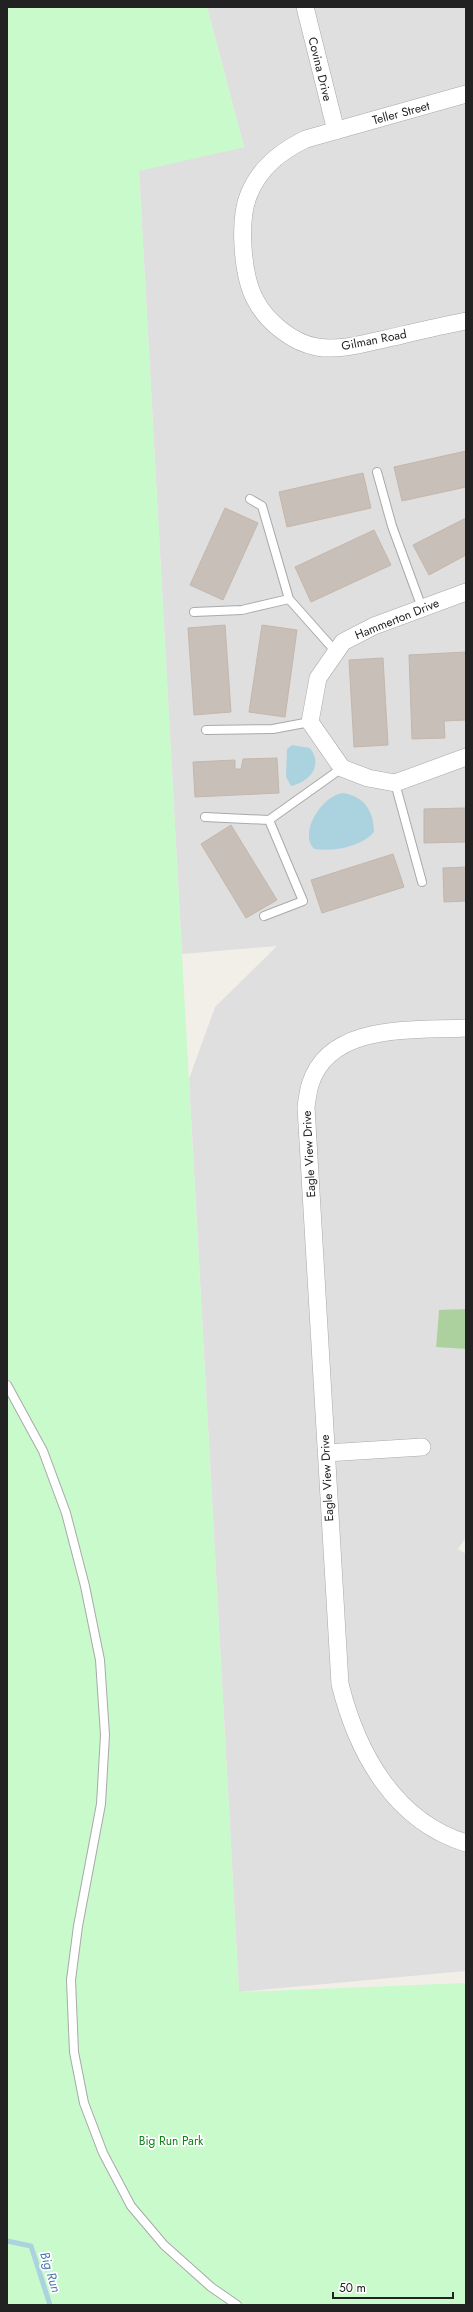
<svg xmlns="http://www.w3.org/2000/svg" width="473" height="2312" font-family="Jost,sans-serif">
	<style>
		.residential { fill: #e0dfdf }
		.forest { fill: #add19e }
		.park { fill: #c8facc }
		.water { fill: #aad3df }
		.lines { fill: none; stroke-linecap: round; stroke-linejoin: round }
		.stream { stroke: #aad3df; stroke-width: 5 }
		.building { fill: #c7bfb8; stroke: #c4b6ab }
		.lane-casing { stroke: #a9a9a9; stroke-width: 10 }
		.street-casing { stroke: #a9a9a9; stroke-width: 18 }
		.lane { stroke: #fff; stroke-width: 8 }
		.street { stroke: #fff; stroke-width: 17 }
		.labels { text-anchor: middle; stroke-width: 3.5; stroke-linejoin: round; paint-order: stroke }
		.street-label { font-size: 12px; fill: #222; stroke: #fff }
		.park-label { font-size: 12px; fill: #0c8416; stroke: #fff }
		.water-label { font-size: 13px; font-style: italic; fill: #4a7aab; stroke: #fff }
	</style>
	<rect width="100%" height="100%" fill="#f2efe9"/>
	<path class="residential" d="M207 7H466V1309L439 1311 436 1346 466 1349V1537L458 1549 466 1554V1971L239 1992 189 1079 215 1007 277 946 182 954 139 170 244 147Z"/>
	<path class="forest" d="M466 1309V1349L436 1347 439 1310Z"/>
	<path class="park" d="M7 7H207L244 147 139 171 239 1992 466 1983V2305H7Z"/>
	<path class="water" d="M292 745 310 748C323 765 311 781 291 786L286 777 287 749Z
		M343 793C364 796 374 811 374 832 361 847 333 852 314 849 298 832 323 795 343 793Z"/>
	<g class="lines">
		<path class="stream" d="M7 2241 31 2246 50 2305"/>
	</g>
	<path class="building" d="M466 451V487L402 501 394 467Z
		M363 473 371 508 287 527 279 492Z
		M225 508 258 523 223 600 190 585Z
		M466 518V555L429 575 413 545Z
		M374 530 391 565 311 602 295 567Z
		M225 625 231 712 194 715 188 628Z
		M262 625 297 630 285 717 249 712Z
		M466 652V720L444 721 445 738 412 739 409 655Z
		M383 658 388 745 354 747 349 660Z
		M277 758 279 793 195 797 193 762 235 760V769H241L243 759Z
		M466 808V842L424 843V809Z
		M231 825 277 900 246 918 201 844Z
		M393 854 404 887 322 913 311 880Z
		M466 867V901L444 902 443 868Z"/>
	<g class="lines">
		<g class="lane-casing">
			<path id="lane" d="M377 472 392 526 422 608
				M250 499 262 506 289 599 336 652
				M194 612 242 610 289 599
				M206 730 273 729 310 722
				M395 783 422 882
				M205 817 269 820 342 768
				M264 916 303 901 269 820
				M7 1385 43 1451 66 1513 85 1586 100 1660 105 1735 101 1804 78 1926 71 1980 74 2052 84 2103 103 2153 131 2206 164 2245 211 2287 237 2305"/>
		</g>
		<g class="street-casing">
			<path id="street" d="M305 7 336 131
				M466 94 306 139C281 151 260 167 249 194 238 220 242 277 256 301 267 322 293 343 317 347 341 351 366 343 389 338 415 332 440 326 466 321
				M466 592 374 626 343 642 318 678 310 722 342 768 368 778 395 783 466 757
				M466 1028C414 1031 329 1022 310 1085 308 1092 307 1100 306 1107L340 1684C357 1752 394 1821 466 1843
				M326 1453 422 1447"/>
		</g>
		<use href="#lane" class="lane"/>
		<use href="#street" class="street"/>
	</g>
	<g class="labels">
		<g class="street-label">
			<text transform="translate(320 69) rotate(76)" y="4">Covina Drive</text>
			<text transform="translate(401 113) rotate(-15)" y="4">Teller Street</text>
			<text transform="translate(374 340) rotate(-11)" y="4">Gilman Road</text>
			<text transform="translate(397 619) rotate(-22)" y="4">Hammerton Drive</text>
			<text transform="translate(309 1154) rotate(-93)" y="4">Eagle View Drive</text>
			<text transform="translate(327 1478) rotate(-93)" y="4">Eagle View Drive</text>
		</g>
		<g class="park-label">
			<text x="171" y="2145">Big Run Park</text>
		</g>
		<g class="water-label">
			<text transform="translate(51 2272) rotate(73)" y="5">Big Run</text>
		</g>
	</g>
	<rect width="473" height="2312" fill="none" stroke="#222222" stroke-width="16"/>
	<path d="M333 2292v6h120v-6" fill="none" stroke="#222222" stroke-width="2"/>
	<text x="339" y="2292" font-size="12" fill="#222222" stroke="#ffffff" stroke-width="3" paint-order="stroke">50 m</text>
</svg>
